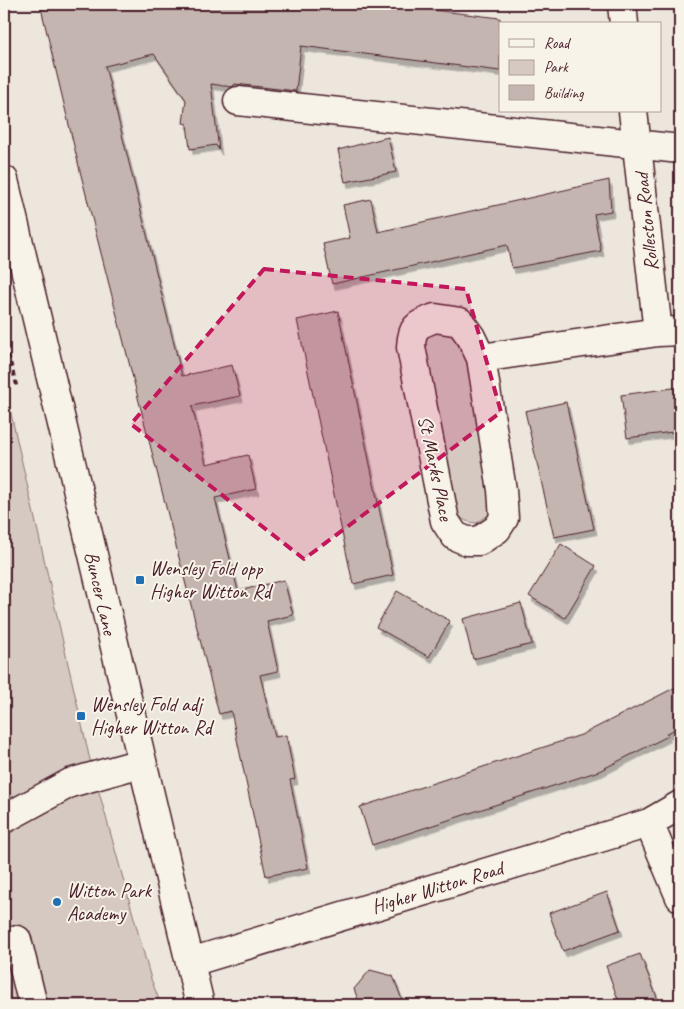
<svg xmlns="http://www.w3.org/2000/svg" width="684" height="1009" font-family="Caveat,sans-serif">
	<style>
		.green { fill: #d5c9c2; stroke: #907476 }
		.building { fill: #c4b5b0; stroke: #4a1f2b; filter: url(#shadow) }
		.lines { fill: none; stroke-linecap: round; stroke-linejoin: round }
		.minor-casing { stroke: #4a1f2b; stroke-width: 31 }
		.major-casing { stroke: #4a1f2b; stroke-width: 31 }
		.path { stroke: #4a1f2b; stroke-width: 3; stroke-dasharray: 5 4; stroke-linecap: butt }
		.minor { stroke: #f7f3e8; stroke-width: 28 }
		.major { stroke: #f7f3e8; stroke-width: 28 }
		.marked { fill: #c2185b; fill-opacity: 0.2; stroke: #c2185b; stroke-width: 4; stroke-dasharray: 10 6; stroke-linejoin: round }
		.poi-dot { fill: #1f6fb2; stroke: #f7f3e8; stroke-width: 2 }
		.labels { text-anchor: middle; stroke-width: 4; stroke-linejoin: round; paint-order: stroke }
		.street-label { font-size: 20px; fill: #4a1f2b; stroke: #f7f3e8 }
		.poi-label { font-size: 20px; fill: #4a1f2b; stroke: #f7f3e8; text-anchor: start }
	</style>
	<defs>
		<filter id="shadow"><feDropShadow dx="3" dy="5.5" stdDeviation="0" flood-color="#0004"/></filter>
	</defs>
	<rect width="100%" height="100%" fill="#ece6dd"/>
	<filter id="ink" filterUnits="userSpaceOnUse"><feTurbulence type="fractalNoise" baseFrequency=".02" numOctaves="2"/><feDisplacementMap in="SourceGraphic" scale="10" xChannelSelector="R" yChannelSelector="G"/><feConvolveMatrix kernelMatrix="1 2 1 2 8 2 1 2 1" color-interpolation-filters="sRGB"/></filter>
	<g filter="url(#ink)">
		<path class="green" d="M450 328 463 342 492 500 491 513 477 523C464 522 460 519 455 507L421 334Z
			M4 383 89 756 151 979 161 1005H4Z"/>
		<path class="building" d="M40 4H382L500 18V71L301 46 296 91 235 84 232 87 211 84 219 150 216 145 190 149 187 124 183 123 186 100 154 54 105 66 182 376 232 365 240 396 192 406 206 464 248 455 256 489 215 498 238 591 284 580 293 615 267 621 278 671 260 675 275 737 286 735 295 779 290 780 308 868 266 876 231 711 219 714 81 175Z
			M388 137 396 172 345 182 338 150Z
			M609 180 611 211 594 214 601 251 512 268 507 245 332 284 323 244 350 238 343 205 371 199 378 232Z
			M338 311 393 575 353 584 297 320Z
			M680 387V431L627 438 621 395Z
			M566 402 594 529 554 537 525 411Z
			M561 544 596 566 565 618 529 596Z
			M397 591 450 621 429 657 376 627Z
			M521 603 532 644 473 659 463 619Z
			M680 685V726L666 734 668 736 599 771 372 845 360 807 581 735Z
			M607 892 620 930 563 951 549 913Z
			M640 954 660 1005H620L606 966Z
			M370 970 393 976 404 1005H360L354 989Z"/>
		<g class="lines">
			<g class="minor-casing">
				<path id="minor" d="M622 4 624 24
					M238 101 680 149
					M633 111 658 332
					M435 318 460 322 471 337 481 358 502 490 504 518 497 529 479 541H467L455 536 445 521 411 347C412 326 417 325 435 318Z
					M481 358 658 332 680 331
					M4 819 70 783 141 763
					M649 823 680 897
					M4 943 17 940 33 1005
					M191 962 649 823 680 805"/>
			</g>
			<g class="major-casing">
				<path id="major" d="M4 180 200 1005"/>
			</g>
			<path class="path" d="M4 337 17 387"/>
			<use href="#minor" class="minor"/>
			<use href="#major" class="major"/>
		</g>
	</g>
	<path class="marked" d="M264 269 466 289 501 412 304 559 131 424Z"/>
	<g class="poi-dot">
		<rect x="135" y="575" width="10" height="10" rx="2.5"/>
		<rect x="76" y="711" width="10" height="10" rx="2.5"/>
		<circle cx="57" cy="902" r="5"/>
	</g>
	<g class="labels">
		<g class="street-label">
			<text transform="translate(646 222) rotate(-96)" y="7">Rolleston Road</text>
			<text transform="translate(436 468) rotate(78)" y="7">St Marks Place</text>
			<text transform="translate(101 593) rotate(77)" y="7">Buncer Lane</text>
			<text transform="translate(437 887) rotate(-17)" y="7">Higher Witton Road</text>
		</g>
		<g class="poi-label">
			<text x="150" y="575">Wensley Fold opp<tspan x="150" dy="23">Higher Witton Rd</tspan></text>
			<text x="91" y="711">Wensley Fold adj<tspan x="91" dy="23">Higher Witton Rd</tspan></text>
			<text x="67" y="897">Witton Park<tspan x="67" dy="23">Academy</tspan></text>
		</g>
	</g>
	<rect width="684" height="1009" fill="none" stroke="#f7f3e8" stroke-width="20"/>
	<rect x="10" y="10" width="664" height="989" fill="none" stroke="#4a1f2b" stroke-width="2" filter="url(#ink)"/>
	<rect x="499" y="22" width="162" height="90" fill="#f7f3e8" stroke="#b29e9c"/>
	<rect x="509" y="39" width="25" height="8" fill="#f7f3e8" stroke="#b29e9c"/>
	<text x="544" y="48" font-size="15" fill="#4a1f2b">Road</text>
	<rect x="509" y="60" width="25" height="15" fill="#d5c9c2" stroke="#b29e9c"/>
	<text x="544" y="72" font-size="15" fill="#4a1f2b">Park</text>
	<rect x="509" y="85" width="25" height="15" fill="#c4b5b0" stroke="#b29e9c"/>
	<text x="544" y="98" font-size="15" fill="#4a1f2b">Building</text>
</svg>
